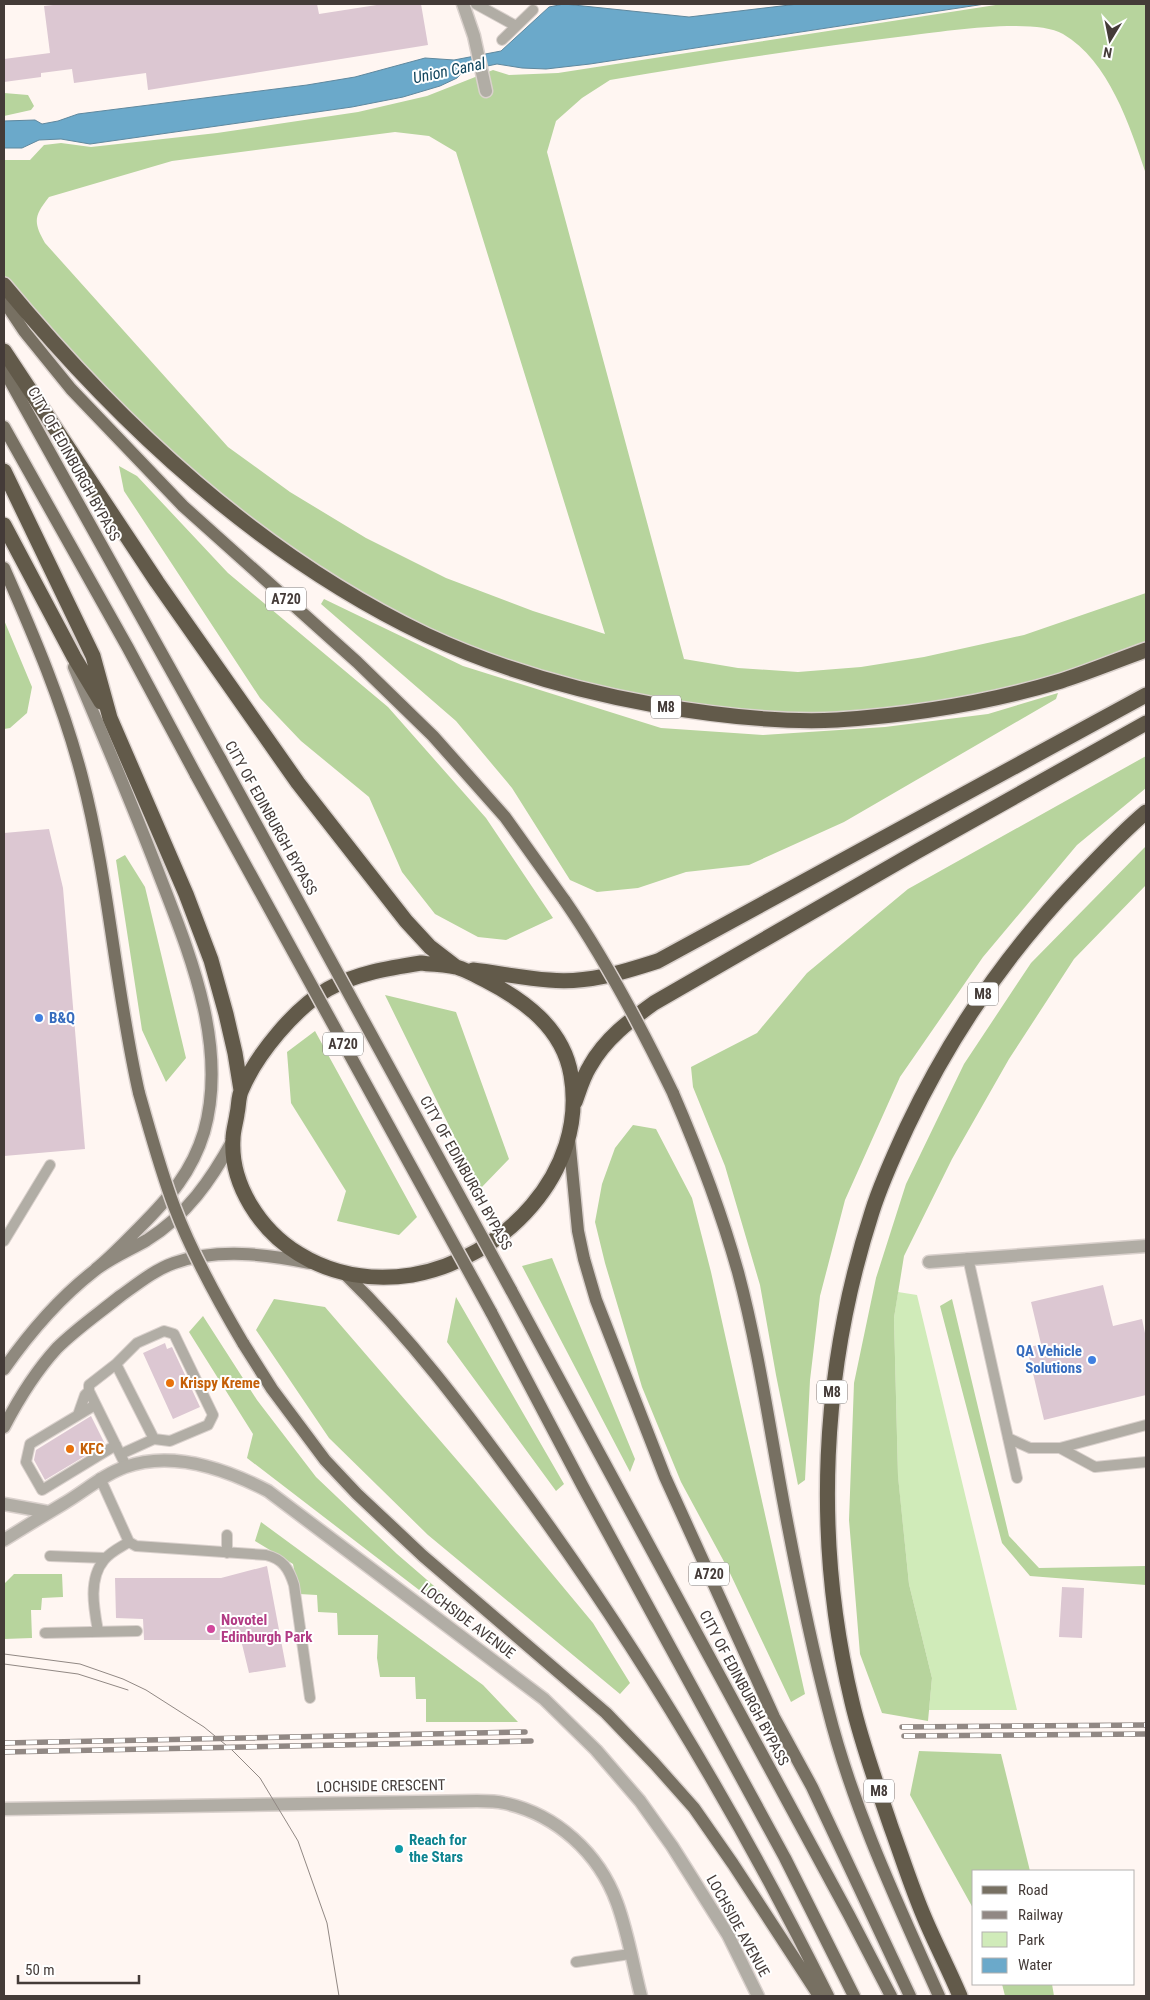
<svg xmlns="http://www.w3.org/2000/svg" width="1150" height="2000" font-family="'Roboto Condensed',sans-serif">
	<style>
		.green { fill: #d0ebb9 }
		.forest { fill: #b7d49d; fill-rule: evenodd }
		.water { fill: #6ba9ca; stroke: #5f889e }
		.building { fill: #dcc7d2 }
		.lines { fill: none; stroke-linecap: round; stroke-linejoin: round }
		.lane-casing { stroke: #dad1cd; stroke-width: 12 }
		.street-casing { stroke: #dad1cd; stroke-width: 15 }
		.secondary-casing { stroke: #dad1cd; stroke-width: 15 }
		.primary-casing { stroke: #dad1cd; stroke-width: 15 }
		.highway-casing { stroke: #dad1cd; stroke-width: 18 }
		.lane { stroke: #b1ada5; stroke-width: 10 }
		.street { stroke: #b1ada5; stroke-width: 12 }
		.secondary { stroke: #8f897e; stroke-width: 12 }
		.primary { stroke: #777062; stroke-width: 12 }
		.highway { stroke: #625a4a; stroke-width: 15 }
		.tram { stroke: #918884; stroke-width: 1 }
		.rail-casing { stroke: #918884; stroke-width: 5.5 }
		.rail { stroke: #fff; stroke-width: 4; stroke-dasharray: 11; stroke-linecap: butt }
		.primary-bridge-casing { stroke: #dad1cd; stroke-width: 15; stroke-linecap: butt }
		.primary-bridge { stroke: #777062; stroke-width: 12 }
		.shop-dot { fill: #3f7fe0; stroke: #fff; stroke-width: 2 }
		.food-dot { fill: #e8710a; stroke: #fff; stroke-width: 2 }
		.hotel-dot { fill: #d1479c; stroke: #fff; stroke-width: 2 }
		.culture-dot { fill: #0f9aa8; stroke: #fff; stroke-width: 2 }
		.labels { text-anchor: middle; stroke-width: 4; stroke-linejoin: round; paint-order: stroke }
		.shield { fill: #fff; stroke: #7c7674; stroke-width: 1 }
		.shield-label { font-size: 14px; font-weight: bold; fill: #443b38 }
		.street-label { font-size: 15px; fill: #443b38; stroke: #fff }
		.shop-label { font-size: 15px; font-weight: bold; fill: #366cbe; stroke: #fff; text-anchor: start }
		.food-label { font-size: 15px; font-weight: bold; fill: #c56008; stroke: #fff; text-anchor: start }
		.hotel-label { font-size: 15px; font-weight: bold; fill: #b23c85; stroke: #fff; text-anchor: start }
		.culture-label { font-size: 15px; font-weight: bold; fill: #0d838f; stroke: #fff; text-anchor: start }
		.water-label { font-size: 16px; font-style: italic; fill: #12465e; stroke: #fff }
	</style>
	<rect width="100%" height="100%" fill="#fff6f2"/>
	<path class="green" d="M898 1292 917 1295 1017 1710H929L932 1678 909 1584 898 1477 894 1318Z"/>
	<path class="forest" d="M1002 4H1146V174C1130 126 1109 61 1063 34 1033 17 941 32 906 36 807 48 708 63 610 80L582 98 556 121 547 152 684 659 738 668 798 672 861 667 924 657 1024 635 1146 593V650L951 706 782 719 573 688 383 613 202 488 4 285V160H30L44 145 61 143 91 147 217 133 358 112 427 96 493 70 509 75 558 73ZM395 132 429 136 456 152 605 634 533 611 446 578 366 538 290 492 228 447 45 243C33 222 34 216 49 197L172 161Z
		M4 93 28 95 34 106 31 110 4 116Z
		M119 466 137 476 228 573 388 707 486 818 553 918 506 940 478 937 435 914 402 872 369 797 301 741 260 698 124 491Z
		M324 599 463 666 661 728 763 735 885 727 988 714 1058 693 1056 699 844 822 749 865 686 872 638 888 597 892 570 880 512 788 456 721 321 604Z
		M4 620 32 687 27 713 10 728 4 729Z
		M1146 756V788L1077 845 983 957 900 1077 845 1200 820 1296 810 1380 805 1480 798 1485 776 1375 760 1285 725 1166 693 1087 691 1067 757 1033 807 973 908 889Z
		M1146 846V885L1074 959 1009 1059 952 1159 904 1256 894 1318 898 1476 909 1584 932 1678 928 1721 882 1713 860 1654 849 1520 854 1383 876 1278 906 1184 964 1064 1031 963Z
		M125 855 145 887 186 1058 166 1082 142 1030 116 860Z
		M385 995 456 1012 509 1159 480 1189Z
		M315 1031 417 1217 399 1235 337 1221 346 1191 291 1103 287 1052Z
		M633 1125 656 1129 692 1198 711 1272 805 1694 791 1702 728 1569 681 1482 642 1387 605 1263 595 1222 602 1184 615 1148Z
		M552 1258 635 1459 630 1472 522 1266Z
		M456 1297 564 1484 556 1491 447 1342Z
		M274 1299 325 1307 475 1481 593 1623 630 1683 620 1694 428 1535 329 1438 256 1330Z
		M952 1299 1009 1536 1039 1568 1146 1566V1585L1030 1576 1002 1543 940 1306Z
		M203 1316 257 1400 316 1477 397 1554 470 1617V1629L247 1458 253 1434 189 1332Z
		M261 1522 483 1685 518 1722H426V1699H416L415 1677H380L377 1658 378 1635H338L337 1613 318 1612 317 1595 299 1594 293 1564 255 1541Z
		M14 1574H62L63 1597 42 1598 41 1610H31L32 1638 4 1639V1584Z
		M919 1751 1001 1754 1030 1871H974V1910L910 1795Z
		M1002 1984H1052L1054 1996H1005Z"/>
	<path class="water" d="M564 4 689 17 798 4H985L590 64 546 69 522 68 497 64 464 71 457 78 440 86 403 97 352 107 90 144 61 139 39 140 22 148H4V121L35 120 42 124 58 121 78 114 307 85 355 77 425 58 454 60 501 51 549 7Z"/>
	<path class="building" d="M62 4H317L319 14 383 4H421L428 45 148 90 146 73 74 83 72 69 41 73V77L4 82V59L50 53 44 6Z
		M49 829 63 888 85 1149 4 1156V833Z
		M1103 1285 1113 1326 1142 1319 1146 1338V1395L1044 1420 1027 1348 1041 1344 1031 1302Z
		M165 1343 167 1349 172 1347 200 1407 173 1419 143 1353Z
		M91 1416 105 1444 45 1480 34 1460 36 1450Z
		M267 1566 286 1667 249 1673 241 1640H144L143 1619 116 1618 115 1578H221Z
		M1062 1587 1084 1588 1082 1638 1059 1637Z"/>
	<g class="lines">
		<g class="lane-casing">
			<path id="lane" d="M476 4 516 26
				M502 40 533 10
				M4 1241 50 1165
				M968 1258 1017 1478
				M116 1364 137 1343 164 1331 174 1334 213 1415 208 1425 170 1441 154 1439
				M95 1405 30 1444 26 1462 42 1490 116 1445
				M78 1415 85 1395 89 1391
				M1008 1438 1030 1448H1060L1146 1425
				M1060 1448 1095 1467 1146 1462
				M121 1454 154 1439 116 1364 89 1385V1391L126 1466
				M100 1478 129 1542 136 1546 266 1555C283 1559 289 1569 294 1585L310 1698
				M227 1553V1535
				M50 1556 105 1558
				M98 1631C94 1609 88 1579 104 1560 110 1552 121 1547 129 1542
				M45 1633 137 1631
				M576 1962 630 1954"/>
		</g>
		<g class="street-casing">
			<path id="street" d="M463 4 474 36 486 91
				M929 1262 1146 1246
				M4 1504 48 1512
				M4 1540C23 1528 43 1516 63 1504 84 1492 102 1475 125 1467 172 1450 226 1469 268 1491L544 1699 596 1750 640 1801 672 1846 728 1935 758 1996
				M4 1809 477 1801C486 1801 496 1801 504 1803 556 1814 599 1853 617 1903 628 1933 633 1965 641 1996"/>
		</g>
		<g class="secondary-casing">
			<path id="secondary" d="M74 667C102 734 131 801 157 869 188 950 229 1044 204 1132 192 1172 169 1198 140 1227 125 1242 112 1256 96 1269
				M4 1369C30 1332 58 1299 94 1271 110 1258 130 1250 147 1240 187 1215 211 1180 233 1140
				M4 1427C18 1400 36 1371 57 1348 76 1329 98 1314 119 1297 136 1285 154 1270 174 1263 218 1248 266 1254 310 1263"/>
		</g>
		<g class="primary-casing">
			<path id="primary" d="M4 301 24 331 71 389 183 506 357 662 433 736 505 817 565 901
				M4 370 221 760
				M4 427 128 648 196 775
				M4 568C34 636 63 704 82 777 109 880 115 988 139 1093
				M673 1093C698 1151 721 1211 738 1272 758 1347 769 1424 783 1500 796 1570 810 1640 828 1709 853 1809 897 1902 939 1996
				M569 1138 578 1231 584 1259 596 1300 665 1477 774 1717 812 1787 910 1996
				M345 1274C411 1338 464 1409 518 1483 637 1645 739 1816 828 1996
				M511 1290 849 1915 891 1996
				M491 1312 582 1485 785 1858 854 1996
				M243 1343 272 1389 325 1460 357 1494 423 1556 606 1713 654 1763 694 1808 733 1864 819 1996"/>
		</g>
		<g class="highway-casing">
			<path id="highway" d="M4 285C121 426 259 555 426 635 499 669 577 691 655 705 713 715 779 723 837 720 912 715 988 703 1061 681 1089 672 1118 660 1146 650
				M4 351 157 582 298 783 406 921 430 947 456 967
				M4 471 93 656 110 718 186 894 211 960 226 1014 235 1053 241 1090
				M4 525 74 657 101 702
				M421 963C434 965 450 964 462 969 470 972 477 976 485 980 524 1000 563 1028 571 1075 588 1172 503 1259 412 1275 373 1281 333 1275 299 1254 261 1231 230 1185 233 1139 233 1131 236 1122 237 1114 239 1106 238 1096 242 1089 257 1054 295 1008 328 989 357 973 389 968 421 963Z
				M473 970C498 973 523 978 549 980 586 984 624 972 658 961L1146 695
				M575 1102C579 1091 583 1077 590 1066 605 1039 629 1021 654 1003L916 852 1146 723
				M960 1996C949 1970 936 1945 925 1919 912 1889 902 1857 891 1827 877 1785 862 1745 852 1702 813 1540 821 1370 872 1212 881 1183 894 1155 907 1127 950 1036 1006 954 1076 881 1099 857 1121 833 1146 812"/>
		</g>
		<use href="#lane" class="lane"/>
		<use href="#street" class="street"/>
		<use href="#secondary" class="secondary"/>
		<use href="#primary" class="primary"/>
		<use href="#highway" class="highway"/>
		<path class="tram" d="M4 1654 80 1664 123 1679 146 1690 204 1727 232 1750 260 1778 298 1841 327 1923 339 1996
			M4 1664 78 1674 128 1690"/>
		<g class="rail-casing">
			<path id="rail" d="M902 1727 1146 1725
				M904 1736 1146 1734
				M4 1743 525 1732
				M4 1752 531 1741"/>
		</g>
		<use href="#rail" class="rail"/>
		<g class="primary-bridge-casing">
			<path id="primary-bridge" d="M221 760 511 1290
				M196 775 491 1312
				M565 901C607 962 641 1027 673 1093
				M139 1093C150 1131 160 1169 174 1206 192 1254 217 1299 243 1343"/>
		</g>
		<use href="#primary-bridge" class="primary-bridge"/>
	</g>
	<g class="shop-dot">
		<circle cx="39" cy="1018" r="5"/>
		<circle cx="1092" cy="1360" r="5"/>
	</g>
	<g class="food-dot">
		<circle cx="170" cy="1383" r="5"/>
		<circle cx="70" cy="1449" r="5"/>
	</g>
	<circle class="hotel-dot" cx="211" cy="1629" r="5"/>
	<circle class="culture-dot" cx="399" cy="1849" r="5"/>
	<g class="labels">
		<g class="shield">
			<rect x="266" y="587.5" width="40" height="23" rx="4"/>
			<rect x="651" y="695.5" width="30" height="23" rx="4"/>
			<rect x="968" y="982.5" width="30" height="23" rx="4"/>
			<rect x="323" y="1032.5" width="40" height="23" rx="4"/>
			<rect x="817" y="1380.5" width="30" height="23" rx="4"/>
			<rect x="689" y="1562.5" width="40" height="23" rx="4"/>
			<rect x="864" y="1779.5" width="30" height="23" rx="4"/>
		</g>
		<g class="shield-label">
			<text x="286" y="604">A720</text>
			<text x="666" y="712">M8</text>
			<text x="983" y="999">M8</text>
			<text x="343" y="1049">A720</text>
			<text x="832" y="1397">M8</text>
			<text x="709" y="1579">A720</text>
			<text x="879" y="1796">M8</text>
		</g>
		<g class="street-label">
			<text transform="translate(74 464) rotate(61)" y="5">CITY OF EDINBURGH BYPASS</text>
			<text transform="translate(271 818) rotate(61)" y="5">CITY OF EDINBURGH BYPASS</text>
			<text transform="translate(466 1173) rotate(61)" y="5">CITY OF EDINBURGH BYPASS</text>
			<text transform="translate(468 1621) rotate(37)" y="5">LOCHSIDE AVENUE</text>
			<text transform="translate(744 1688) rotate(62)" y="5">CITY OF EDINBURGH BYPASS</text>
			<text transform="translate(381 1786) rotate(-1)" y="5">LOCHSIDE CRESCENT</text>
			<text transform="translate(738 1926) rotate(61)" y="5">LOCHSIDE AVENUE</text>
		</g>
		<g class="shop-label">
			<text x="49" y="1023">B&amp;Q</text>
			<text x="1082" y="1356" text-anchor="end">QA Vehicle<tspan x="1082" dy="17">Solutions</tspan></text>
		</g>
		<g class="food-label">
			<text x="180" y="1388">Krispy Kreme</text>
			<text x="80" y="1454">KFC</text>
		</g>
		<g class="hotel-label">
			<text x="221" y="1625">Novotel<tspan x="221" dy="17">Edinburgh Park</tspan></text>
		</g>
		<g class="culture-label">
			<text x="409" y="1845">Reach for<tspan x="409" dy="17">the Stars</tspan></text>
		</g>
		<g class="water-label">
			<text transform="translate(449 70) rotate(-12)" y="6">Union Canal</text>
		</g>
	</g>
	<rect width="1150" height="2000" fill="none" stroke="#443b38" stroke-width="10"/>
	<rect x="972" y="1870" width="162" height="115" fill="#ffffff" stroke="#b4b1af"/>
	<rect x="982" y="1886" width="25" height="8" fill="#777062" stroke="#b4b1af"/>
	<text x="1018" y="1895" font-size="15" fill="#443b38">Road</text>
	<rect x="982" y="1911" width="25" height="8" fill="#918884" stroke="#b4b1af"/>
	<text x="1018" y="1920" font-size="15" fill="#443b38">Railway</text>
	<rect x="982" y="1932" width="25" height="15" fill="#d0ebb9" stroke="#b4b1af"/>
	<text x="1018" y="1945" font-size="15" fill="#443b38">Park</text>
	<rect x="982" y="1958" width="25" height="15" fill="#6ba9ca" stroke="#b4b1af"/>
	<text x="1018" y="1970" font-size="15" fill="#443b38">Water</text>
	<g transform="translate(1110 40) rotate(190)" stroke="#ffffff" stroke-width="4" paint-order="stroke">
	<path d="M0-4L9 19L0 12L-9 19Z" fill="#443b38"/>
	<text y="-8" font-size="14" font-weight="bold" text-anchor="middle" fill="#443b38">N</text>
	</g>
	<path d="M18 1975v8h121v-8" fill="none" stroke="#443b38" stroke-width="2.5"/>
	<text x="25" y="1975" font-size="15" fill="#443b38" stroke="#ffffff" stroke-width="4" paint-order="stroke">50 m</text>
</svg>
